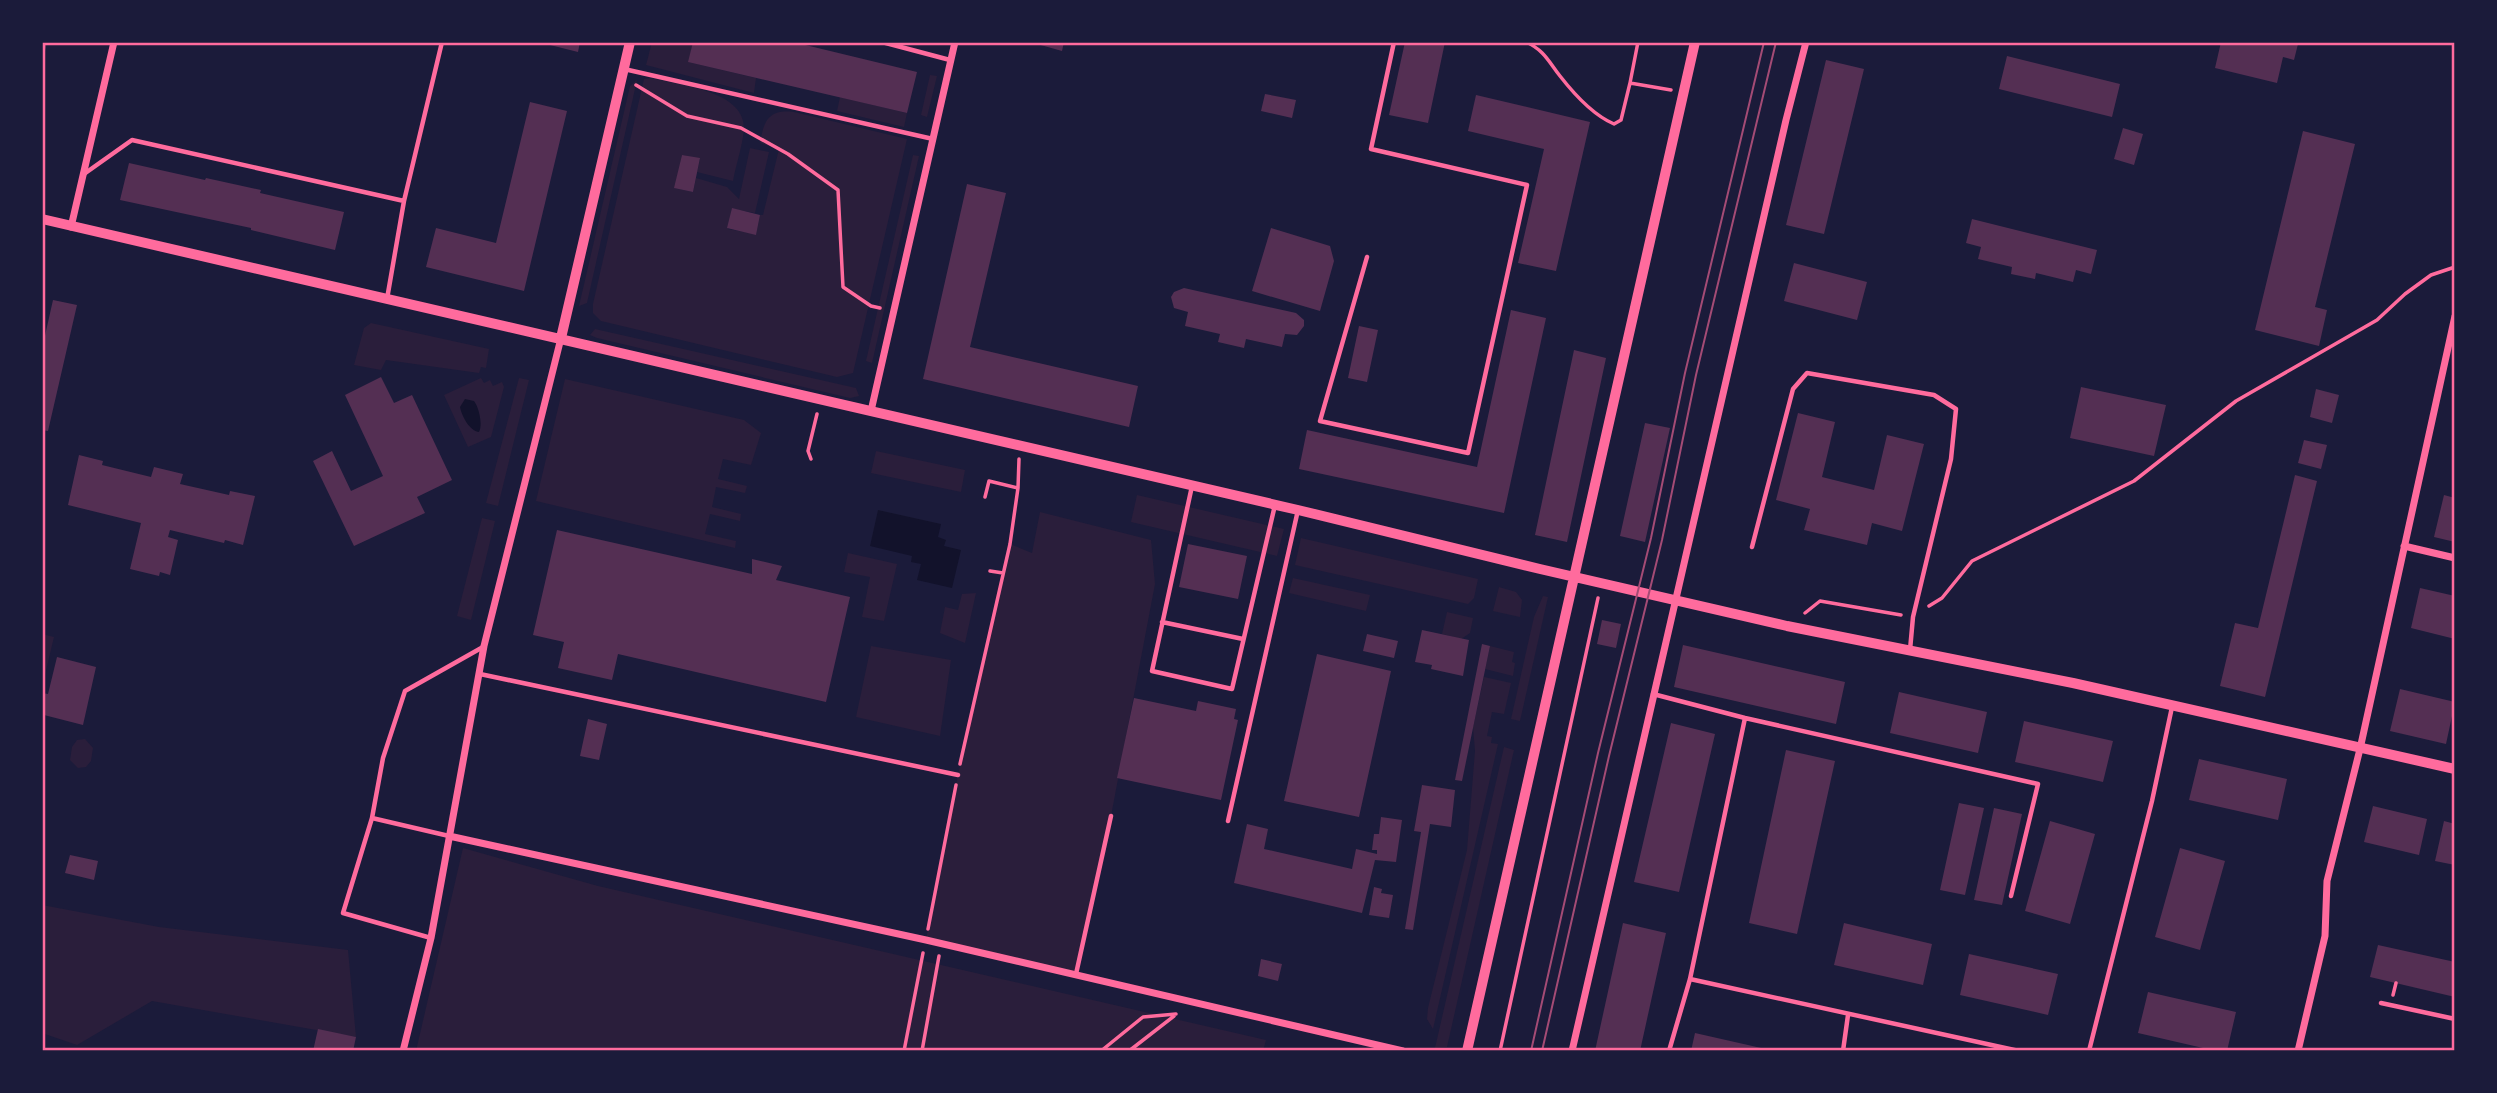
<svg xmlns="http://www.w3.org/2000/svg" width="2497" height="1093" font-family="'PT Sans',sans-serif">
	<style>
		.green { fill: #2a1e3b }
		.water { fill: #12122b }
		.building { fill: #542f53 }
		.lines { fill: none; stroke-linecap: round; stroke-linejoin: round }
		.path { stroke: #ff6b9d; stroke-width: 3.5 }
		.service { stroke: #ff6b9d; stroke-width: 4.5 }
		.minor { stroke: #ff6b9d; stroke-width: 7 }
		.tertiary { stroke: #ff6b9d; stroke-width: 10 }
		.tram { stroke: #a44b75; stroke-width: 2 }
		.neatline { fill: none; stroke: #ff6b9d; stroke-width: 2.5 }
	</style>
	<rect width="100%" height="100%" fill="#1b1b3a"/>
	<path class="green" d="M652 42H693L689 62 756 78 754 93 646 65Z
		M930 75 937 76 927 117 921 115Z
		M650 78C678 85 744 90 744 128 743 145 736 164 733 181L697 172 700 159 682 155 675 188 693 192 696 178 727 187 739 199 750 148 769 152 755 213 732 209 728 229 756 234 760 215H763L779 149 760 143C764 121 768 109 794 112L907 139 853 373 837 377 601 321 593 313V304L644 79Z
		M637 80 587 303 579 306 630 86Z
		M840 97 907 113 904 127 837 111Z
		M913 155 919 156 872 363 866 361Z
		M371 323 489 349 486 368 481 367 479 373 386 360 381 370 354 365 364 328Z
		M595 329 856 388 859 396 850 398 597 338 590 335Z
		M481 378 484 383 490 380 493 386 502 382 504 387 491 437 468 447 444 395Z
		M519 378 529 380 498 506 486 503Z
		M565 379 744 420 761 433 751 465 723 459 718 479 747 486 745 493 716 487 712 507 741 514 740 521 710 514 705 534 736 541 735 548 536 501Z
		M876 451 965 470 961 492 871 473Z
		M1137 495 1284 529 1277 556 1131 522Z
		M1040 512 1151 540 1155 584 1111 816 1076 974 926 940 958 775 1010 544 1032 553Z
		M482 518 495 521 471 620 457 616Z
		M1301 538 1478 579 1474 598 1468 604 1295 565Z
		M848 553 897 564 884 621 862 617 870 577 844 572Z
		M1293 578 1370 595 1366 611 1289 593Z
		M1499 587 1516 592 1522 600 1520 617 1493 611Z
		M976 593 965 643 940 633 945 607 958 610 962 594Z
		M1543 596 1548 597 1520 721 1511 719 1534 617Z
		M1447 612 1473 618 1470 633 1461 639 1442 634Z
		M42 634 54 637 43 683H42Z
		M871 646 951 660 940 736 856 717Z
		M1490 646 1514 652 1512 662 1515 663 1513 676 1485 669Z
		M1484 677 1511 683 1504 714 1492 712 1487 736 1492 737 1491 743 1498 744 1433 1029 1427 1019 1428 1008 1467 850 1475 751 1473 727Z
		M85 739 93 748 91 761 86 767 78 768 70 760 72 747 77 740Z
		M1504 747 1514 750 1447 1047 1435 1048Z
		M463 848 598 886 1266 1040 1263 1051H416Z
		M42 905 159 927 348 950 356 1037 152 1001 77 1045 42 1033Z"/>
	<path class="water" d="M465 399 474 401C479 407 483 425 479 432 470 431 462 417 460 407Z
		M878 510 941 524 938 537 946 540 944 546 961 550 952 588 917 580 921 564 911 562 912 556 870 546Z"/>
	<path class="building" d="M42 42H47L43 60H42Z
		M538 42H580L578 52Z
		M693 42H793L917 72 907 113 688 62Z
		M1030 42H1064L1062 51Z
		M1405 42H1445L1428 123 1389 115Z
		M2221 42H2290L2298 44 2294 60 2283 57 2277 83 2215 68Z
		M2007 56 2120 84 2112 117 1999 89Z
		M1826 60 1864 69 1824 234 1786 225Z
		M1265 94 1296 100 1292 118 1261 111Z
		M1476 95 1590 122 1556 271 1518 263 1544 149 1468 131Z
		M530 102 567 111 524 291 426 267 436 228 496 243Z
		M2123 128 2143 134 2134 165 2114 159Z
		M2303 131 2355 144 2315 307 2327 310 2319 346 2255 330Z
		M682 155 700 158 693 192 674 188Z
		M129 163 205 180 206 178 261 190 260 193 344 212 335 250 251 230V228L120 200Z
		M967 184 1006 193 970 347 1138 386 1129 427 923 379Z
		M732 208 760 215 756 235 727 228Z
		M1972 219 2097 250 2091 274 2076 270 2073 282 2036 273 2035 279 2011 274 2012 267 1978 259 1981 247 1966 243Z
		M1271 228 1330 246 1334 261 1320 311 1252 291Z
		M1794 263 1867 282 1857 320 1784 301Z
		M1184 288 1296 313 1304 320V326L1297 335 1285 334 1282 347 1246 339 1244 348 1218 342 1220 334 1185 326 1188 312 1174 308 1171 297 1174 292Z
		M53 300 77 305 48 431 42 430V349Z
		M1511 310 1546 318 1504 513 1299 469 1307 430 1477 467Z
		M1359 326 1378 330 1367 382 1348 378Z
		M1574 350 1606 358 1567 542 1535 535Z
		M381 377 394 403 412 395 452 480 417 497 425 513 354 546 313 461 332 451 351 491 383 476 345 395Z
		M2081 387 2166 405 2154 456 2070 438Z
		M2316 389 2339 395 2332 423 2310 417Z
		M1798 413 1835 422 1822 477 1874 490 1887 435 1924 444 1902 531 1872 523 1867 545 1804 530 1810 509 1776 500Z
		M1645 423 1670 428 1645 542 1620 536Z
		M2304 440 2327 445 2321 469 2298 463Z
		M79 455 103 461 102 465 151 477 154 467 183 474 180 484 229 495 230 491 255 496 243 545 225 540 224 543 170 530 168 537 178 540 170 575 160 572 159 576 130 569 141 523 68 505Z
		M2295 475 2317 481 2265 697 2220 686 2235 623 2258 628Z
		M2444 495 2455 498V542L2434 537Z
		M557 530 752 574V559L782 566 776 580 850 597 826 702 618 654 612 680 558 668 564 642 533 635Z
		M1188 544 1247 556 1238 599 1179 587Z
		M2420 588 2455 596V639L2411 628Z
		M1602 620 1621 624 1616 648 1597 644Z
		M1422 630 1469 640 1463 676 1431 669 1432 665 1415 662Z
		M1367 634 1398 641 1394 658 1363 651Z
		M1482 644 1490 646 1462 781 1455 780Z
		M1683 645 1845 682 1836 724 1674 687Z
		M1317 654 1391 671 1359 817 1284 801Z
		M57 657 96 667 83 725 44 715 42 721V693L48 694Z
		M2400 689 2455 702 2446 744 2390 731Z
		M1899 692 1987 712 1978 753 1890 733Z
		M1134 698 1196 711 1198 701 1236 709 1234 719 1238 720 1221 800 1117 778Z
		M588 719 607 724 599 760 580 756Z
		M2024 721 2113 741 2103 782 2015 762Z
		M1671 723 1715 734 1679 892 1634 882Z
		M1786 750 1835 761 1797 934 1749 923Z
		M2199 759 2287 779 2278 820 2189 800Z
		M1422 785 1455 790 1451 827 1430 824 1413 930 1405 929 1421 832 1414 831Z
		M1959 803 1984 808 1965 895 1940 890Z
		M2373 806 2427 819 2419 855 2364 842Z
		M1994 808 2022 814 2002 905 1974 900Z
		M1381 817 1402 820 1396 862 1375 860 1362 913 1234 883 1247 824 1268 829 1264 849 1352 869 1356 849 1377 854V850H1372L1374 834H1379Z
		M2050 821 2095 834 2070 924 2025 911Z
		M2444 821 2455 824V865L2435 861Z
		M2180 848 2225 861 2200 950 2155 937Z
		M70 855 98 861 94 880 65 873Z
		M1374 887 1382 889 1381 893 1393 895 1389 918 1369 915Z
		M1623 923 1666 933 1640 1051H1595Z
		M1844 923 1932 944 1923 985 1834 965Z
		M2378 945 2455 962V997L2370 977Z
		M1969 954 2058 974 2048 1015 1960 995Z
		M1261 959 1282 964 1278 981 1258 976Z
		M2148 992 2236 1012 2227 1051H2216L2138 1033Z
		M318 1029 356 1037 353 1051H313Z
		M1695 1033 1770 1050 1769 1051H1691Z"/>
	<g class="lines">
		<path class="path" d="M1526 42C1544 50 1549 62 1560 76 1574 94 1593 115 1614 124L1621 120 1630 83
			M1638 42 1630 83 1671 90
			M636 85 687 116 741 128 788 154 838 190 843 287 871 306 880 308
			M811 459 808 451 817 414
			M985 497 989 481 1018 488
			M990 571 1003 573
			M1929 606 1942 598 1972 561 2134 481 2236 401 2377 320 2405 294 2431 275 2455 267
			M1805 613 1820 601 1901 615
			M960 764 1010 544 1018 488 1019 459
			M928 929 956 785
			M2393 995 2396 983
			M904 1051 923 953
			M922 1051 939 956
			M1101 1051 1143 1017 1176 1014
			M1129 1051 1174 1016
			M1500 1051 1598 598"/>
		<path class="service" d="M882 42 950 60
			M624 69 933 139
			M84 174 132 140 404 201
			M1367 257 1320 421 1468 453 1527 185 1371 149 1394 42
			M387 299 404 201 442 42
			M1192 486 1152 671 1232 689 1275 505
			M1752 547 1793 389 1807 373 1934 395 1956 409 1951 459 1913 617 1910 650
			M1162 622 1243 639
			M480 674 958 775
			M1653 694 1745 718 2038 784 2011 896
			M372 818 449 836
			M1228 821 1298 510
			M431 938 343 913 372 818 383 758 405 691 483 647
			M1076 974 1111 816
			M1690 979 2019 1051
			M2381 1003 2455 1019
			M1669 1051 1690 979 1745 718
			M1843 1051 1848 1015
			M2089 1051 2152 801 2172 707"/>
		<path class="minor" d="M71 227 114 42
			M871 411 955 42
			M2404 546 2455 558
			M449 836 926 940 1403 1051
			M403 1051 431 938 484 646 561 338
			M1572 1051 1786 120 1806 42
			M2298 1051 2325 936 2327 881 2360 749 2455 316"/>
		<path class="tertiary" d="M42 219 1298 510 1540 569 1787 626 2073 683 2455 769
			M561 338 630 42
			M1467 1051 1695 42"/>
		<path class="tram" d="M1531 1051 1598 753 1651 538 1685 373 1764 42
			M1542 1051 1609 756 1662 540 1696 375 1776 42"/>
	</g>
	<rect width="2497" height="1093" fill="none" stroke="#1b1b3a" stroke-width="88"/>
	<rect x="44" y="44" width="2409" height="1005" class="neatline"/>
</svg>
